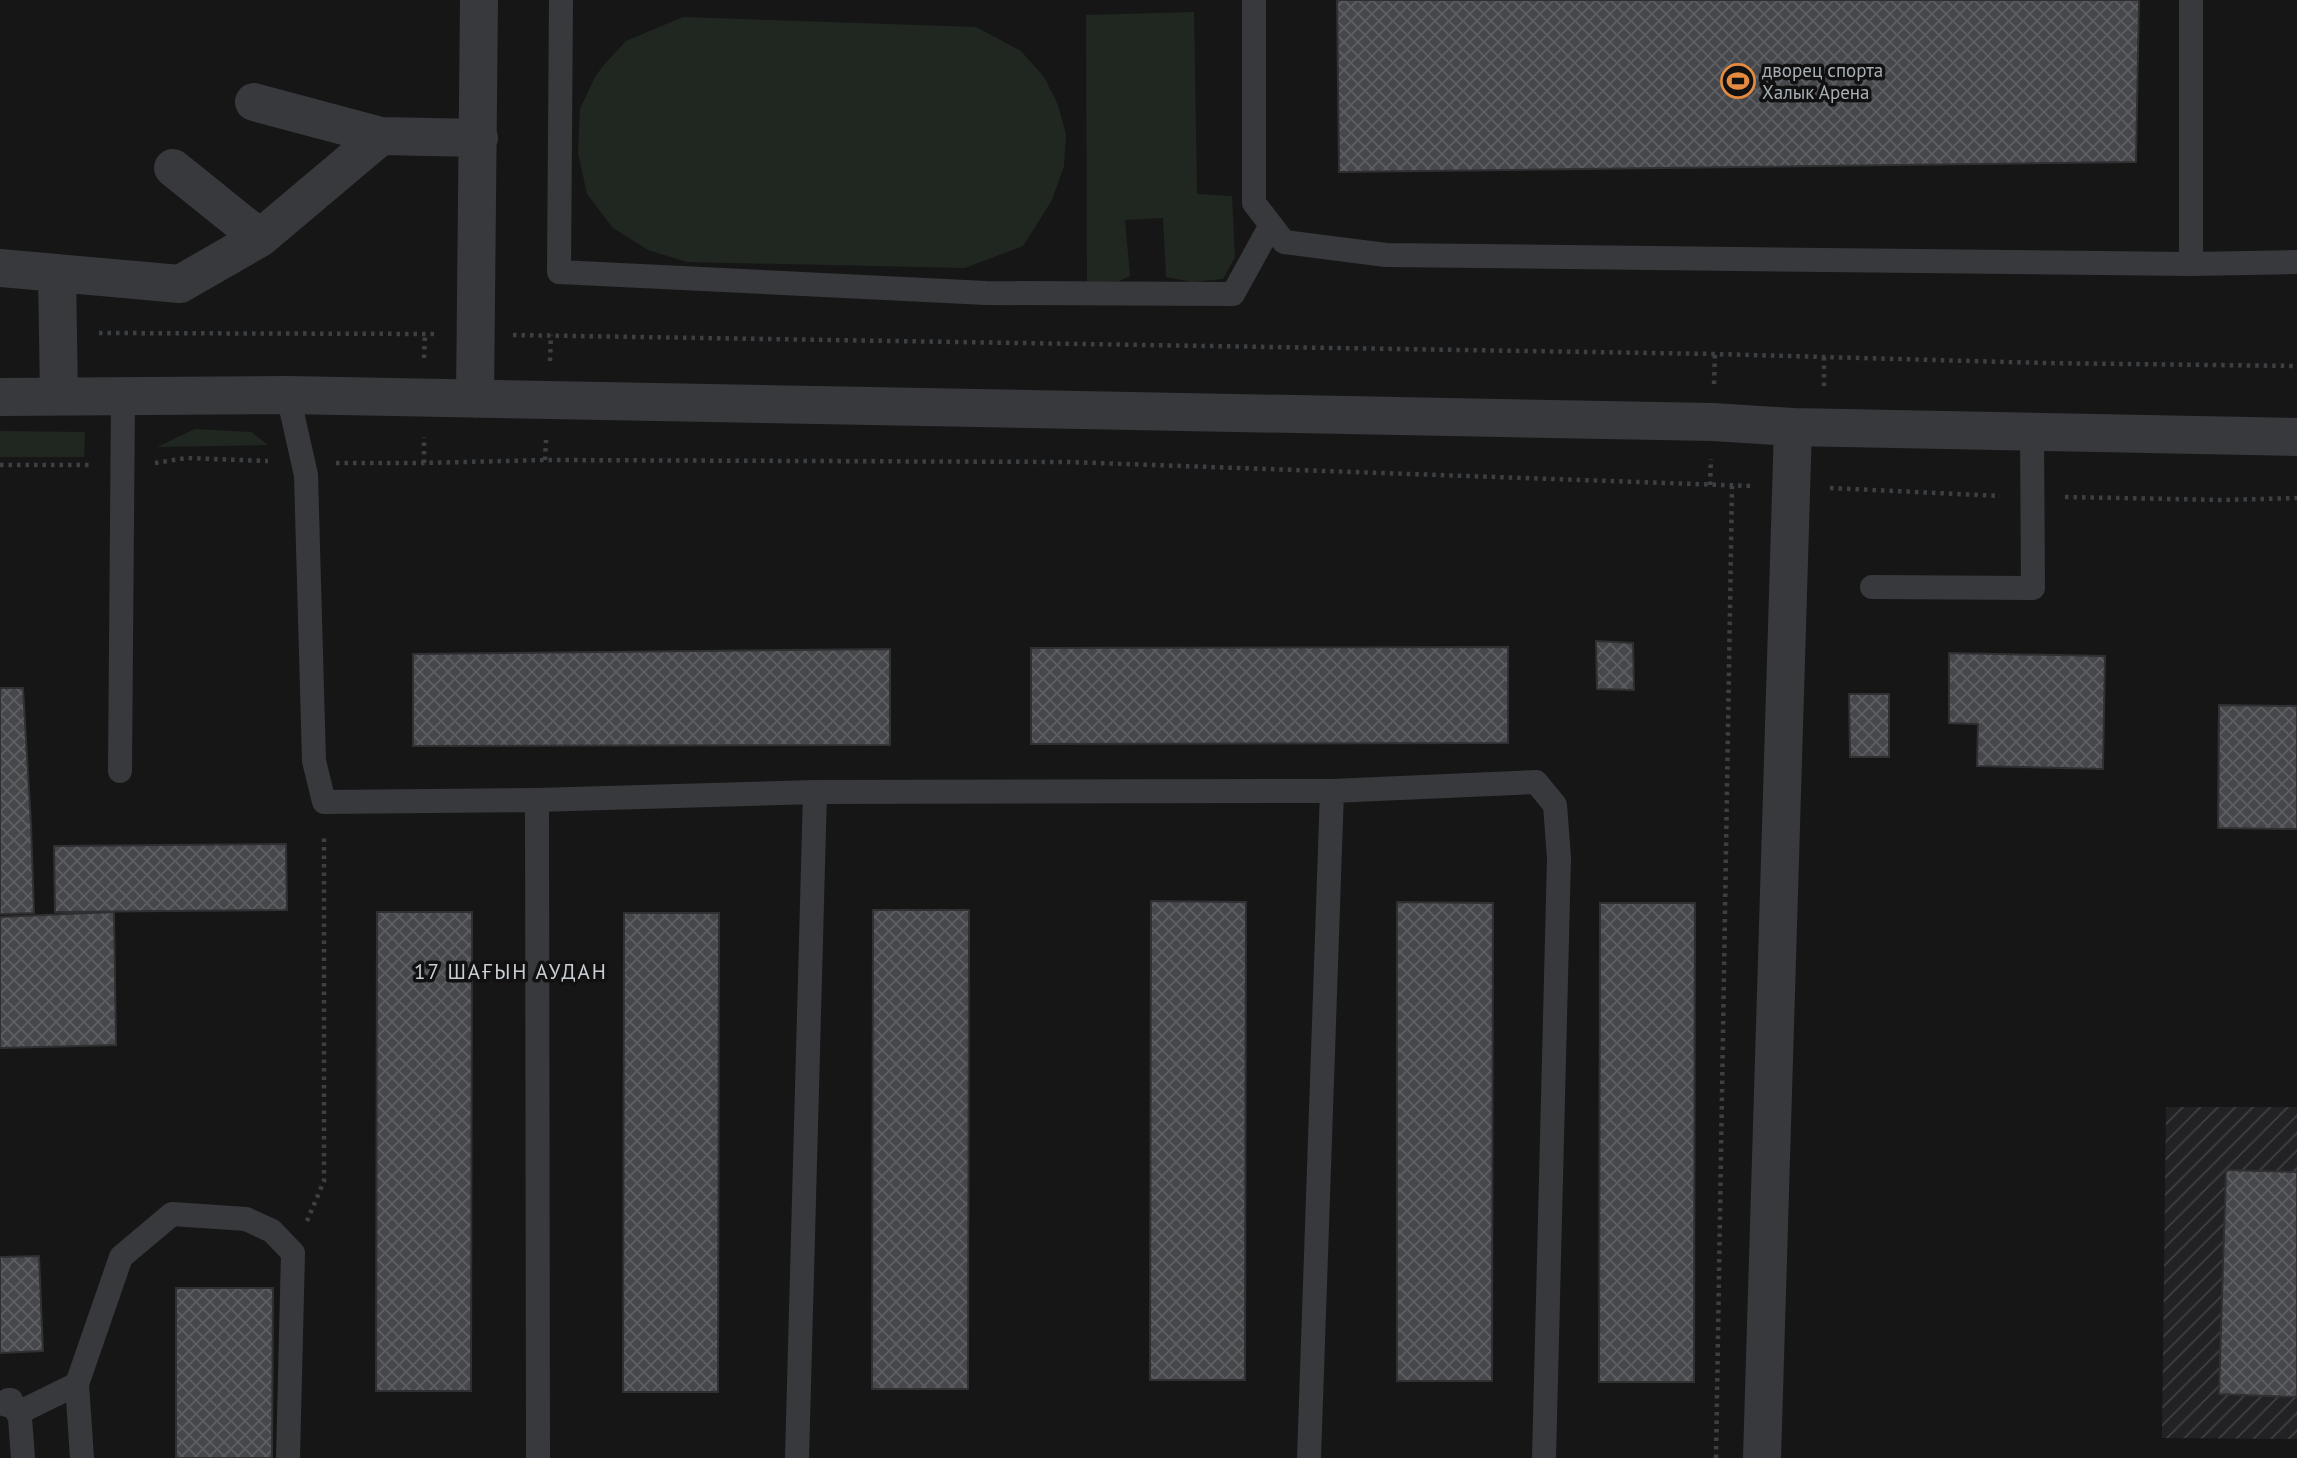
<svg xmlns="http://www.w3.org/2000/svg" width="2297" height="1458" font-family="'PT Sans',sans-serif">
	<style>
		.industrial { fill: url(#industrial-furrows) }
		.grass { fill: #202720 }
		.building { fill: url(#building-cross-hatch); stroke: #303033; stroke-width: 2 }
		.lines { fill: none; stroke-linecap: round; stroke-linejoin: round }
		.path { stroke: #3d4043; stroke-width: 4.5; stroke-dasharray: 3.5 5; stroke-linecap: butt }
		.lane { stroke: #37393c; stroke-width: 24 }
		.street { stroke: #37393c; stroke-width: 38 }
		.labels { text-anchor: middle; stroke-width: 7; stroke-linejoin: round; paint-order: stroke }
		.poi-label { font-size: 19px; fill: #a8b0b6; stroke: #111112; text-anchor: start }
		.neighbourhood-label { font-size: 21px; letter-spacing: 2px; fill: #c9ced3; stroke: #111112 }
	</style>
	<defs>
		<pattern id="industrial-furrows" width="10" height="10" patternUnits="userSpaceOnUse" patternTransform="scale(1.75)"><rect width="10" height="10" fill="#222224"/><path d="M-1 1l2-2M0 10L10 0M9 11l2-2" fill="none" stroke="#3f4042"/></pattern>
		<pattern id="building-cross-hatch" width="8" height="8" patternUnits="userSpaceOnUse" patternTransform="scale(1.75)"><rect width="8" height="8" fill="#45474a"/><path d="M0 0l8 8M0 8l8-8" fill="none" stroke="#5d5f62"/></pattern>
	</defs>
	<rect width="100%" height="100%" fill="#161617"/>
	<path class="industrial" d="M2166 1107H2297V1439L2162 1438Z"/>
	<path class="grass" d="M1194 12 1197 194 1232 196 1235 257 1223 279 1192 282 1166 277 1163 218 1125 220 1130 276 1119 281 1087 282 1086 15Z
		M683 17 976 27 1021 51 1044 77 1058 105 1066 134 1064 166 1052 200 1023 246 965 268 687 262 648 250 613 228 587 194 578 153 580 109 595 77 603 66 626 41Z
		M195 429 251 432 268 445 157 447Z
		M0 431 85 432 84 457H0Z"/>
	<path class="building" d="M1337 0H2139L2136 162 1339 172Z
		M1596 641 1633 643 1634 690 1597 689Z
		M1508 647V743L1031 744V648Z
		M890 649V745L413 746V654Z
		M1949 653 2105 656 2103 769 1977 766 1978 724 1949 723Z
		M0 688H23L31 824 34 913 0 914Z
		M1849 694H1889V757H1850Z
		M2219 705 2297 706V829L2218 828Z
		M286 844 287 910 55 912 54 846Z
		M1151 901 1246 902 1245 1380H1150Z
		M1397 902 1493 903 1492 1381H1397Z
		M1600 903H1695L1694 1382H1599Z
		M873 910H969L968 1389H872Z
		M114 912 116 1045 0 1048V917Z
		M377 912H472L471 1391H376Z
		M624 913H719L718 1392H623Z
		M2226 1170 2297 1172V1397L2219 1394Z
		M39 1256 43 1351 0 1353V1257Z
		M176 1288H273L272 1458H176Z"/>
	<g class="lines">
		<path class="path" d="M99 333 436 334
			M513 335 1715 354 2044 363 2297 366
			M1824 357V388
			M424 358 425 334
			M550 361 551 335
			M1714 384 1715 354
			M545 460 546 440
			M155 463 187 458 268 461
			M336 463H424L545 460 1068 462 1752 486
			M424 463V437
			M0 465H90
			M1710 485 1711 459
			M1830 488 2000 496
			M2065 497 2224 500 2297 498
			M307 1221 324 1181V834
			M1716 1458 1732 486"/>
		<path class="lane" d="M561 0 559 272 986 293 1233 294 1271 225
			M1254 0V203L1284 242 1386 255 2191 264 2297 262
			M2191 264V0
			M288 395 306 475 314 761 324 802 537 800 815 792 1332 791 1536 782 1555 805 1559 858 1544 1458
			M1872 587 2033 588 2032 431
			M120 771 123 396
			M537 800 538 1458
			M8 1400H11L20 1418 23 1458
			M0 1403 24 1410 77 1384
			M82 1458 77 1384 121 1257 172 1214 246 1219 272 1231 293 1253 288 1458
			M797 1458 815 792
			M1309 1458 1332 791"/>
		<path class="street" d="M254 102 381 136 479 138
			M173 168 260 238 381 136
			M0 268 180 284 260 238
			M57 273 59 396
			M0 397 288 395 1713 422 1793 427 2297 437
			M475 399 479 0
			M1762 1458 1793 427"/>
	</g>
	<defs>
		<g id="stadium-ring" transform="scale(1.75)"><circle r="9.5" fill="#111112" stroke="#e58b40" stroke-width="1.5"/><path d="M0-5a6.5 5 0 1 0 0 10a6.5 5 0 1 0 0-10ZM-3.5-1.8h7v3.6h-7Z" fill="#e58b40"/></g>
	</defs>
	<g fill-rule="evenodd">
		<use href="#stadium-ring" x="1738" y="81"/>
	</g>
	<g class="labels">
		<g class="poi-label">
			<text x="1762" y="77">дворец спорта<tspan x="1762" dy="22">Халык Арена</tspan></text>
		</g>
		<g class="neighbourhood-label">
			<text x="511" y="979">17 ШАҒЫН АУДАН</text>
		</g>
	</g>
</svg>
